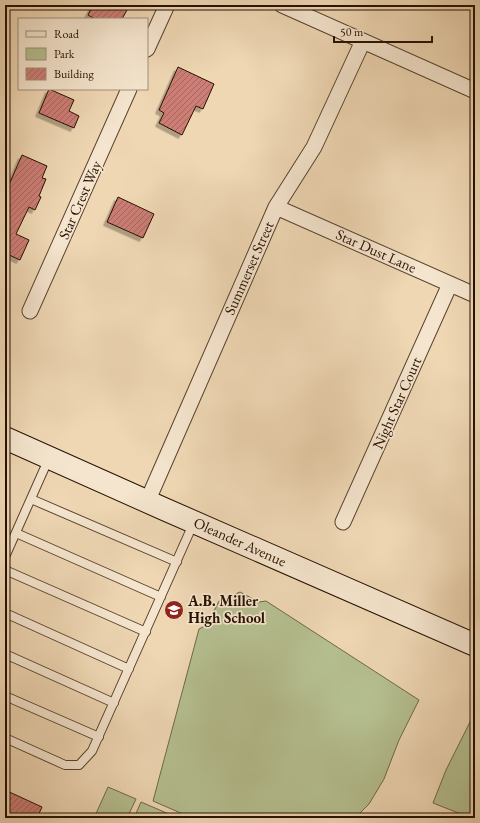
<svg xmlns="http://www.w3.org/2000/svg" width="480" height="823" font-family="'EB Garamond',serif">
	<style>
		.green { fill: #b5bf90; stroke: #6e6848 }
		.building { fill: url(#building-hatch); stroke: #261100; filter: url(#shadow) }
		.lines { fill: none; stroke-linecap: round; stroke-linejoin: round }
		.lane-casing { stroke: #58422d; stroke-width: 10 }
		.street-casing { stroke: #58422d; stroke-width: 17 }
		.secondary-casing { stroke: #261100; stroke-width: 24 }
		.lane { stroke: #f5e5ce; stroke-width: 8 }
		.street { stroke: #f5e5ce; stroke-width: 15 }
		.secondary { stroke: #f5e5ce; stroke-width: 22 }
		.labels { text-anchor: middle; stroke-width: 3.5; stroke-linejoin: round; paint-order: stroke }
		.street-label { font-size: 15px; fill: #261100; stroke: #f5e5ce }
		.poi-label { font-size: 15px; font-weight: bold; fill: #261100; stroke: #f5e5ce; text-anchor: start }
	</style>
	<defs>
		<pattern id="building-hatch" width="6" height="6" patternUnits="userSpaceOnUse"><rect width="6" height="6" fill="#cd7e76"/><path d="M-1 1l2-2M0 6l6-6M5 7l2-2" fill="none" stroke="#a6665e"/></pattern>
		<filter id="shadow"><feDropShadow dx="-3.5" dy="3.5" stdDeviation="0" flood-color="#0004"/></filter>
	</defs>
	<rect width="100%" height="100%" fill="#efd7b4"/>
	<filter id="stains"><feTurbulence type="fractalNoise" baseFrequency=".005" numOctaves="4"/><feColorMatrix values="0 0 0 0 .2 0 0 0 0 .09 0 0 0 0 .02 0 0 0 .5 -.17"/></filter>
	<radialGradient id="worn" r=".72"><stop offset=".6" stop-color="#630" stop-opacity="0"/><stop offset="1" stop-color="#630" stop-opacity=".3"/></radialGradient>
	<path class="green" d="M240 592 259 602 266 601 419 700 399 740 384 779 369 804 355 818H192L153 801 199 629 207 625 219 601Z
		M475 712V818H471L433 803 446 770Z
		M108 787 136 799 127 818H94Z
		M141 802 169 814 167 818H134Z"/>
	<path class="building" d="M93 5H118L127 10 122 19H95L88 15Z
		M178 67 214 84 203 109 196 106 182 135 159 123 164 113 159 110Z
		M49 89 74 100 69 111 79 116 74 128 39 113Z
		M22 155 47 166 42 178 46 179 39 196 41 197 35 210 29 207 16 234 29 240 20 260 7 254 5 258V194Z
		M118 197 154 214 143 238 107 222Z
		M5 790 42 807 37 818H5Z"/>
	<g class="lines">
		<g class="lane-casing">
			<path id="lane" d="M31 499 177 562
				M16 533 161 597
				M5 557 49 458
				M5 570 146 632
				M5 613 129 669
				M5 654 114 703
				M5 696 99 737
				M5 738 65 765H79L92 751 194 522"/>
		</g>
		<g class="street-casing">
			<path id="street" d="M282 5 475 91
				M147 49 167 5
				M276 207 475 295
				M30 311 129 89
				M147 502 276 207 314 147 363 41
				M343 522 450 284"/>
		</g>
		<g class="secondary-casing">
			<path id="secondary" d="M5 438 164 509 475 645"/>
		</g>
		<use href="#lane" class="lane"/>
		<use href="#street" class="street"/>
		<use href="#secondary" class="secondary"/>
	</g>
	<defs>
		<g id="school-disc" transform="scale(1)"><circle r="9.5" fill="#8f2418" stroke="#f5e5ce"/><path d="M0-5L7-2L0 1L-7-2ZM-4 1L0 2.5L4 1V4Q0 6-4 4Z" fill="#fff"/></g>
	</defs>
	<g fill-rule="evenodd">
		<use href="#school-disc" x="174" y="610"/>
	</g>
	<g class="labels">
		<g class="street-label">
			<text transform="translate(80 200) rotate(-66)" y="5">Star Crest Way</text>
			<text transform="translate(376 251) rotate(24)" y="5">Star Dust Lane</text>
			<text transform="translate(249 268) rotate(-66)" y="5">Summerset Street</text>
			<text transform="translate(397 403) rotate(-66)" y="5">Night Star Court</text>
			<text transform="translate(240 542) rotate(24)" y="5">Oleander Avenue</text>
		</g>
		<g class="poi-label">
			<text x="188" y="606">A.B. Miller<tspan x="188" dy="17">High School</tspan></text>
		</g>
	</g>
	<rect width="480" height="823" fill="none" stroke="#efd7b4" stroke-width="20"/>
	<rect x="6" y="6" width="468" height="811" fill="none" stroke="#261100" stroke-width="2"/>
	<rect x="10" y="10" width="460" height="803" fill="none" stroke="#261100"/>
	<rect x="18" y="18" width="130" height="72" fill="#f5e5ce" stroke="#a2907c"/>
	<rect x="26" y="31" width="20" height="6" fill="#f5e5ce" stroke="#a2907c"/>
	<text x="54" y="38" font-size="12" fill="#261100">Road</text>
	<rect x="26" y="48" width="20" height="12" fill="#b5bf90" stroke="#a2907c"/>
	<text x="54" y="58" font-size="12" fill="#261100">Park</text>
	<rect x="26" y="68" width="20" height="12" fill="url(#building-hatch)" stroke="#a2907c"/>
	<text x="54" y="78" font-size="12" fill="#261100">Building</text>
	<path d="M334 36v6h98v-6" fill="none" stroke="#261100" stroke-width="2"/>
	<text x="340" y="36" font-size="12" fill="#261100" stroke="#f5e5ce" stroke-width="3" paint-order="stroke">50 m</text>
	<rect width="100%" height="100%" filter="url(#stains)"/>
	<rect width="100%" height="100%" fill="url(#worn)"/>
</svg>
